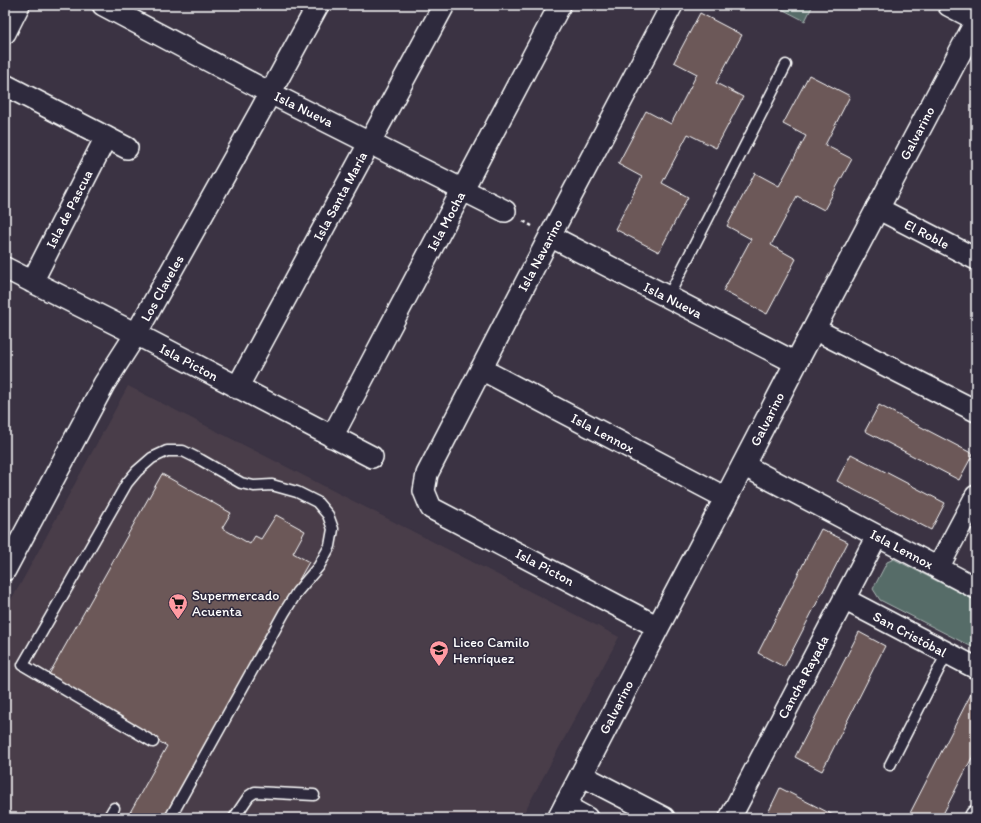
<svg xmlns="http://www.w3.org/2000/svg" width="981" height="823" font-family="Itim,sans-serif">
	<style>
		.built { fill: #4a3e4a }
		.green { fill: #566c68; stroke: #aab6b4 }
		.building { fill: #6c5859; stroke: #fff }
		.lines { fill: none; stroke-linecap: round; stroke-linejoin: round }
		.lane-casing { stroke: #fff; stroke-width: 13 }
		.street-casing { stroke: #fff; stroke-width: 24 }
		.secondary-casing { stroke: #fff; stroke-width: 25 }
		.primary-casing { stroke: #fff; stroke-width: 25 }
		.path { stroke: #fff; stroke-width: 2.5; stroke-dasharray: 4 3; stroke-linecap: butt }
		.lane { stroke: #2f2a3d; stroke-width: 10 }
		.street { stroke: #2f2a3d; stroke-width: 21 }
		.secondary { stroke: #2f2a3d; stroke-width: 22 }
		.primary { stroke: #2f2a3d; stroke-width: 22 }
		.labels { text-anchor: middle; stroke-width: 3; stroke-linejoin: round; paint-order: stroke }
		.street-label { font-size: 14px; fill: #fff; stroke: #2f2a3d }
		.poi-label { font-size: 14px; fill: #fff; stroke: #2f2a3d; text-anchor: start }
	</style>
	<rect width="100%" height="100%" fill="#3b3343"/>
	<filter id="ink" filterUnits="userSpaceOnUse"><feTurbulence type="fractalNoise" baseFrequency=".025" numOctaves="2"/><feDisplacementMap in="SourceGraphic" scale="8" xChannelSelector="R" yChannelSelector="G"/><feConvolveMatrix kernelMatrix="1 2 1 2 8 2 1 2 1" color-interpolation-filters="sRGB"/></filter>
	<g filter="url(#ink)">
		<path class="built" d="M128 386 619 637 521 818H15L5 812V609L20 585Z"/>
		<path class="green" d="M774 5H813L805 21Z
			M894 559 976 601V649L880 600 873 589 887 562Z"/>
		<path class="building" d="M700 13 742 35 716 83 743 97 716 148 688 134 662 183 688 197 659 252 615 229 642 177 618 164 646 111 671 124 697 74 674 62Z
			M809 75 850 96 825 145 852 159 824 210 797 196 771 245 796 259 767 314 723 291 751 239 727 226 755 173 779 186 806 136 783 124Z
			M879 405 973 454 959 480 865 431Z
			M851 454 945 503 931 530 837 481Z
			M162 474 231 513 222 528 250 544 255 536 261 539 276 515 305 531 293 553 309 562 164 818H131L128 816 167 746 47 678Z
			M821 529 848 542 784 667 758 653Z
			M976 549V558L972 556Z
			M859 632 885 646 822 771 795 757Z
			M972 692 976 694V750L941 818H910L908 817Z
			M780 788 839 818H773L767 815Z"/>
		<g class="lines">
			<g class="lane-casing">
				<path id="lane" d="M668 297 786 65
					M153 742 23 665 127 483 137 471 152 458 167 451H183L201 460 241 483 254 486 272 485 297 492 317 502 328 515 333 529 330 546 319 566 297 592 284 613 170 818
					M890 765 947 653
					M108 818 114 808
					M234 818 249 796 255 792 314 795"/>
			</g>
			<g class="street-casing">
				<path id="street" d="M103 5 270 93 505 211
					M5 33 19 5
					M5 85 127 148
					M877 208 976 259
					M550 236 796 363
					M5 268 136 334 372 457
					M32 282 106 137
					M814 329 976 411
					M481 369 726 498
					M237 388 444 5
					M332 437 560 5
					M743 465 976 588
					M938 568 976 496
					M5 570 104 384 136 334 261 110 318 5
					M844 599 976 668
					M658 627 431 508 424 491 427 474 550 236 672 5
					M581 775 664 818
					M565 806 587 818
					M730 818 877 536
					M975 818 976 816"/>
			</g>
			<g class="secondary-casing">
				<path id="secondary" d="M559 818 658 627 726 498 796 363 976 22"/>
			</g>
			<g class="primary-casing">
				<path id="primary" d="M949 5 976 19"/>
			</g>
			<path class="path" d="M523 221 532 226"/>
			<use href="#lane" class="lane"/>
			<use href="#street" class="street"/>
			<use href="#secondary" class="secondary"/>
			<use href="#primary" class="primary"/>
		</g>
	</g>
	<defs>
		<g id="supermarket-pin" transform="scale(1)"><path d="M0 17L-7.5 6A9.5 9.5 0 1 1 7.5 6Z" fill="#ff9aa2" stroke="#2f2a3d"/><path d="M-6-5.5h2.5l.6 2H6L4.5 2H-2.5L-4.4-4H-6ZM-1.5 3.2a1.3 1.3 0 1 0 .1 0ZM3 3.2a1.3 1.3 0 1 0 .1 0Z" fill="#111"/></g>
		<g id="school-pin" transform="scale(1)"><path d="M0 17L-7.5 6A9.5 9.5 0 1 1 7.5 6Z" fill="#ff9aa2" stroke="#2f2a3d"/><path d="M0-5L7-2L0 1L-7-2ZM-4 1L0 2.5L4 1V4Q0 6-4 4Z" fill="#111"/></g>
	</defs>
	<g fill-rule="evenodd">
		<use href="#supermarket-pin" x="178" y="603"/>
		<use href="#school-pin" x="439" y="650"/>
	</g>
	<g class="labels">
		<g class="street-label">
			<text transform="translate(304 109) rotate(26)" y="5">Isla Nueva</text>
			<text transform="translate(917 133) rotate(-62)" y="5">Galvarino</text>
			<text transform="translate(340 196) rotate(-62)" y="5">Isla Santa María</text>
			<text transform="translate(69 209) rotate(-63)" y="5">Isla de Pascua</text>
			<text transform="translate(446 221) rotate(-62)" y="5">Isla Mocha</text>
			<text transform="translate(927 234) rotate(27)" y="5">El Roble</text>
			<text transform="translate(540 255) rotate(-62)" y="5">Isla Navarino</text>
			<text transform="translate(162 288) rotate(-61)" y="5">Los Claveles</text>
			<text transform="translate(673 300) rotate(27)" y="5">Isla Nueva</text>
			<text transform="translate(189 362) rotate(28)" y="5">Isla Picton</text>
			<text transform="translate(767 419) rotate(-63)" y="5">Galvarino</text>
			<text transform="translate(603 433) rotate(28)" y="5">Isla Lennox</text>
			<text transform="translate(902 549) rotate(28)" y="5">Isla Lennox</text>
			<text transform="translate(545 567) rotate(28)" y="5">Isla Picton</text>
			<text transform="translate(910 634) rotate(28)" y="5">San Cristóbal</text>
			<text transform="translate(803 677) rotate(-62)" y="5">Cancha Rayada</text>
			<text transform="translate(616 707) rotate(-63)" y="5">Galvarino</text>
		</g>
		<g class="poi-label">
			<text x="192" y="600">Supermercado<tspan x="192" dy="16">Acuenta</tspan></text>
			<text x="453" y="647">Liceo Camilo<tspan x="453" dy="16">Henríquez</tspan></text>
		</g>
	</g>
	<rect width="981" height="823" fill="none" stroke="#2f2a3d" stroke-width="20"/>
	<rect x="10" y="10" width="961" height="803" fill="none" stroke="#fff" stroke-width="1.5" filter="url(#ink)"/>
</svg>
